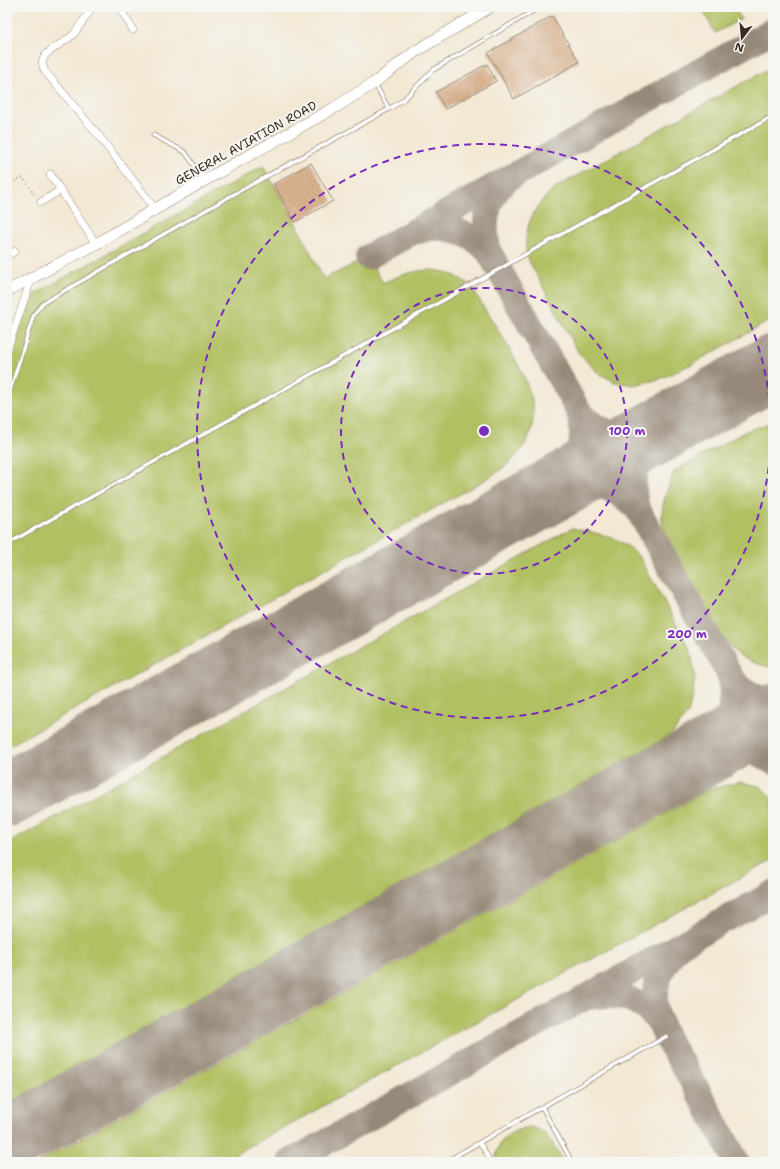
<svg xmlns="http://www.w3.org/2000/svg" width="780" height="1169" font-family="'Shantell Sans',sans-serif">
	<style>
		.green { fill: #b1c062; stroke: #767540 }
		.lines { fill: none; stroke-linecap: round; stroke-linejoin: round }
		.taxiway { stroke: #978979; stroke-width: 26 }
		.runway { stroke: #978979; stroke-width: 65 }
		.building { fill: url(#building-back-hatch) }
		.lane-casing { stroke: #978979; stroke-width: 5 }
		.street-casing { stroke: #978979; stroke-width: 8 }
		.secondary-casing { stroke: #978979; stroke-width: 12 }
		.path { stroke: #978979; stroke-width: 1.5; stroke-dasharray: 1 3; stroke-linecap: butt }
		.lane { stroke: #fff; stroke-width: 3.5 }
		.street { stroke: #fff; stroke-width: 7 }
		.secondary { stroke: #fff; stroke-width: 11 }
		.ring { fill: none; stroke: #7b2cbf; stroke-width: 2; stroke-dasharray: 7 5 }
		.labels { text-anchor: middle; stroke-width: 4; stroke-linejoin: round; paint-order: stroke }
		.street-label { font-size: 12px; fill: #3b2a1e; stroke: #f6f6f2 }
		.centre { fill: #7b2cbf; stroke: #f6f6f2; stroke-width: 2 }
		.ring-label { font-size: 12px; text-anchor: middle; font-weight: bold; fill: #7b2cbf; stroke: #f6f6f2; stroke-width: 4; stroke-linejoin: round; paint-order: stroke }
	</style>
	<defs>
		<pattern id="building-back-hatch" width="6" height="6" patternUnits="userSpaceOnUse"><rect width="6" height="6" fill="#dbb38f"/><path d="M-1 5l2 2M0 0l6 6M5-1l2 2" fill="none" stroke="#b39274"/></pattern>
	</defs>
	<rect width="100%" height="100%" fill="#f6f6f2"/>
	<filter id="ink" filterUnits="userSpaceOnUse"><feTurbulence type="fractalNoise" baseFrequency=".025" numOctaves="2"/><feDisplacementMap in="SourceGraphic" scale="8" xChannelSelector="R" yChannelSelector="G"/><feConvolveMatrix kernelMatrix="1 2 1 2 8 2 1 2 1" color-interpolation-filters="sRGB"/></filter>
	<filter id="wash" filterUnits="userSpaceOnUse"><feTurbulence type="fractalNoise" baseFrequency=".012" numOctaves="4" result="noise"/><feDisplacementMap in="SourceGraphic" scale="16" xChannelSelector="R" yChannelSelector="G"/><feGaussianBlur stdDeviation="0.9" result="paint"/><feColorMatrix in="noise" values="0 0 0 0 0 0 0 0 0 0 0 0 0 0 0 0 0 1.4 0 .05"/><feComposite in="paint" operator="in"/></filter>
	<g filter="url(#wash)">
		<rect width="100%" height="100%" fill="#f3e8d4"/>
		<path class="green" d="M713 7H734L741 19 715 33 704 12Z
			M773 66V319L692 364 660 379 634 385 615 382 598 373 578 352 527 257C522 229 533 206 555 188Z
			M263 166 295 222 324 279 368 257 383 283C414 268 445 262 472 288 490 319 528 371 533 405 535 418 531 437 522 449 513 462 499 471 485 480L7 747V362L28 298Z
			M773 422V668C761 665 749 662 739 655 721 643 662 540 662 519 661 503 669 486 674 471L746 431Z
			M572 528C600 535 619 534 640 558L690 649 695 674 693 694 688 713 672 734 7 1104V844Z
			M740 782 759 786 773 798V860L221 1162H39L710 789Z
			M529 1127C549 1130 554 1146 563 1162H498L496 1158C497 1139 512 1130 529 1127Z"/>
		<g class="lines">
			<path class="taxiway" d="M506 181C485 199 482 227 489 252L579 412C587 442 579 468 556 489
				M419 231C445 222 471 233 489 252
				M368 257 773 30
				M718 398 773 379
				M579 412C603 436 627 442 659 431
				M659 431C636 452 629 478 637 508L773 753
				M556 489C589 479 612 484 637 508
				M734 681C744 692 758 699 773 701
				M705 754C725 733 736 708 730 679
				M705 754C729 744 752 747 773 762
				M677 948C665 963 656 977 655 997 654 1026 678 1055 691 1079 707 1107 722 1135 737 1162
				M590 997C621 992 640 999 661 1023
				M290 1162 773 893"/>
			<path class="runway" d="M7 795 773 367
				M7 1141 773 716"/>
		</g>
		<g id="blocks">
			<path class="building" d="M552 16 579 62 514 99 488 53Z
				M487 64 496 81 445 109 436 92Z
				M311 163 333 201 295 222 274 184Z"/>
		</g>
	</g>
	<g filter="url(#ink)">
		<use href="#blocks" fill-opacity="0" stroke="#978979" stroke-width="1"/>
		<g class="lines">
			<g class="lane-casing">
				<path id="lane" d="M375 84 389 109
					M153 135 185 152 204 179
					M7 400 34 314 43 303 227 198 389 109 403 100 433 70 540 7
					M7 544 773 116
					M542 1107 572 1162
					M480 1143 491 1162
					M445 1162 667 1036"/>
			</g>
			<g class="street-casing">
				<path id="street" d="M93 7 73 35 46 54 42 62 44 70 99 136 156 210
					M119 7 133 30
					M50 174 96 244
					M41 202 61 190
					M7 256 15 251
					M7 350 31 280"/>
			</g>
			<g class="secondary-casing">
				<path id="secondary" d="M7 291 96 244 205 180 334 108 374 83 416 51 490 7"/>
			</g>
			<path class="path" d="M11 183 21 178H23L35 195"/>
			<use href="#lane" class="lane"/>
			<use href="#street" class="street"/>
			<use href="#secondary" class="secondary"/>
		</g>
	</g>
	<g class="ring">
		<circle cx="484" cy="431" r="143"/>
		<circle cx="484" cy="431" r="287"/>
	</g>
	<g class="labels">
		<g class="street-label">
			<text transform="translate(246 143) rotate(-29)" y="4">GENERAL AVIATION ROAD</text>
		</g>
	</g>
	<circle cx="484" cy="431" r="6" class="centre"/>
	<g class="ring-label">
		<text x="627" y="435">100 m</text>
		<text x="687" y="638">200 m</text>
	</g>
	<rect width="780" height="1169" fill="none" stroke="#f6f6f2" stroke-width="24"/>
	<g transform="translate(742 38) rotate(196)" stroke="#f6f6f2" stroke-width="3" paint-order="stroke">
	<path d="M0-3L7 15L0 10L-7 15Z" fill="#3b2a1e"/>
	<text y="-6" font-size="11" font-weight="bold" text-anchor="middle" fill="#3b2a1e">N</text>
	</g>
</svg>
